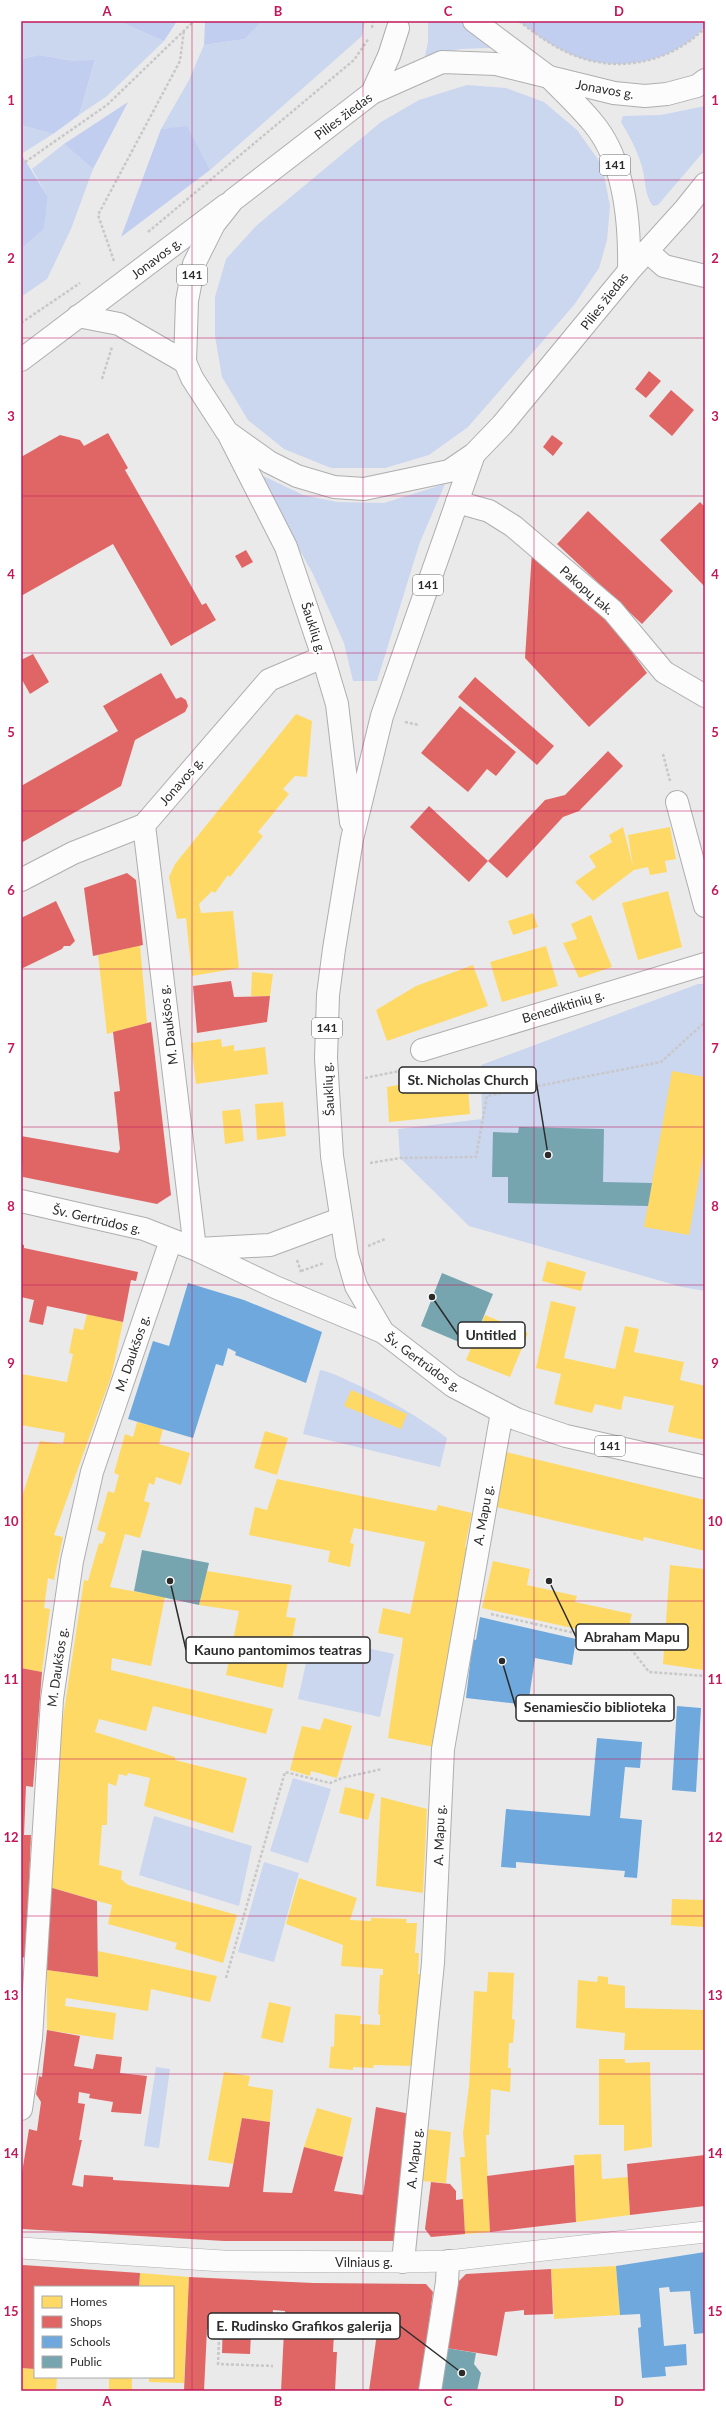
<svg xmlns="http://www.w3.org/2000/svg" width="726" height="2412" font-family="Lato,sans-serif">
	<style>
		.green { fill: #cbd6ef }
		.forest { fill: #c2cef0 }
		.homes { fill: #ffd966 }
		.shops { fill: #e06666 }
		.schools { fill: #6fa8dc }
		.public { fill: #76a5af }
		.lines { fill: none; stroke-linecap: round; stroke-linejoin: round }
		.pedestrian-casing { stroke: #aeaeaf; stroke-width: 22 }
		.minor-casing { stroke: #aeaeaf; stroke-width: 24 }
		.tertiary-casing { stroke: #aeaeaf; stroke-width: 24 }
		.secondary-casing { stroke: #aeaeaf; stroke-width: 24 }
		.primary-casing { stroke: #aeaeaf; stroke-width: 24 }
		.path { stroke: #c8c8c9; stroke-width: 2.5; stroke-dasharray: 3 2; stroke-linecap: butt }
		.pedestrian { stroke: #fcfcfc; stroke-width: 21 }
		.minor { stroke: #fcfcfc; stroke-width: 22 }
		.tertiary { stroke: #fcfcfc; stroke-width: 22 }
		.secondary { stroke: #fcfcfc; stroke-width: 22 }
		.primary { stroke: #fcfcfc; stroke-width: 22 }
		.grid { fill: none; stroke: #c2185b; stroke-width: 1; stroke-opacity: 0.55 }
		.labels { text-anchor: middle; stroke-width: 4; stroke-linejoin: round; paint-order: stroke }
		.shield { fill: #fff; stroke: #6b6b6b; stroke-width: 1 }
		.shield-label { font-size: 12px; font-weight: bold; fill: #2b2b2c }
		.street-label { font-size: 13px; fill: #2b2b2c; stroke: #fff }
		.leader { fill: none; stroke: #2b2b2c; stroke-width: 1.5 }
		.callout-dot { fill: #2b2b2c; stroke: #fff; stroke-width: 1.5 }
		.callout { fill: #fff; stroke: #2b2b2c; stroke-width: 1.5 }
		.callout-label { font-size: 14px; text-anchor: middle; font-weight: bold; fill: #2b2b2c }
		.neatline { fill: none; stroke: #c2185b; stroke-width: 1.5 }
		.grid-label { font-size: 13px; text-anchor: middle; font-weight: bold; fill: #c2185b }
	</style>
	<rect width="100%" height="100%" fill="#eaeaeb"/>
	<path class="green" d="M21 21H118L164 41 107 96 79 115 95 61H74L39 55 21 59Z
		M262 21H365L362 36 210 170 187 127 161 129 189 80 204 45 245 39Z
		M428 21H463L491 46 489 48 461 49 425 56 428 42Z
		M467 85 506 88 544 102 577 130 602 165 610 206 607 240 599 268 574 305 468 427 429 455 385 468H331L284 449 248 420 222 377 215 336V297L226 259 257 225 381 122 419 100Z
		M705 106V150L658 205 653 206C644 195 646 180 642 167 637 150 630 137 621 122L623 116 661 115Z
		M21 125 53 134 21 154Z
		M64 144 93 169 71 229 47 279 21 297V249L44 229 48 197 32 169Z
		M257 473 303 495 338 502 384 503 445 484 420 542 377 681H353L344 643 313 574Z
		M698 984H705V1291L682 1287 469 1226 400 1158 398 1129 482 1119 481 1065Z
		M320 1370C335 1373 346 1380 360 1386 391 1401 419 1417 447 1438L440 1467 303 1434Z
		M312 1636 394 1654 380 1717 298 1699Z
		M293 1778 331 1789 308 1863 270 1851Z
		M154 1816 252 1846 239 1906 139 1875Z
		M264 1862 299 1873 274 1962 238 1952Z
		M156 2067 170 2069 159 2148 144 2146Z"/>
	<path class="forest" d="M118 21H177L164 41Z
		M203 21H262L245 39 204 45 205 23Z
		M519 21H705V27C672 63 615 74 570 54 552 46 535 34 519 21Z
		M39 55 74 61 95 60 79 115 53 134 21 125V59Z
		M128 102 93 169 64 144Z
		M187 126 210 170 121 237 161 129Z
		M21 154 48 197 44 229 21 249Z"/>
	<path class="homes" d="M296 714 312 721 307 777 295 776 283 789 289 794 258 832 263 836 230 877 228 875 215 893 212 891 199 904 201 913 233 911 239 968 192 976 186 918 177 919 169 877 175 864Z
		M623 827 633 866 628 835 670 827 676 859 665 861 667 872 650 875 648 867 634 870 593 901 575 882 596 867 589 856 612 842 609 835Z
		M668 891 682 947 638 960 622 903Z
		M533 913 538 927 513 935 508 921Z
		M591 915 612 967 579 978 563 943 577 939 571 924Z
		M140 945 147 1023 107 1034 98 955Z
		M546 946 558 986 502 1002 490 962Z
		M473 965 488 1006 387 1041 376 1010 416 986Z
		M252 972 273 974 270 996H251Z
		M221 1039 222 1047 234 1045V1051L265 1047 268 1074 196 1084 191 1043Z
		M672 1071 705 1077V1144L689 1235 644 1227Z
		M467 1072 470 1114 389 1122 387 1087Z
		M283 1102 286 1136 257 1140 255 1104Z
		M240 1109 244 1141 225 1144 222 1111Z
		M547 1261 586 1272 581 1291 542 1281Z
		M551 1301 576 1307 564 1358 615 1369 625 1326 639 1329 634 1352 684 1362 680 1380 705 1386V1440L668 1432 674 1406 624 1396 621 1410 595 1404 592 1413 554 1404 561 1374 536 1368Z
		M87 1314 123 1322 111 1377 54 1535 63 1537 54 1580 48 1578 44 1608 50 1609 42 1672 21 1668V1500L40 1441 63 1444 65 1433 21 1425V1374L67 1382 73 1354 69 1353 74 1328 83 1330Z
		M485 1315 528 1333 510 1377 466 1360Z
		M351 1390 407 1414 401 1429 344 1406Z
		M137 1422 163 1429 159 1444 190 1453 181 1485 156 1477 154 1485 149 1483 144 1501 150 1503 140 1538 125 1534 110 1587 165 1597 151 1666 112 1658 111 1670 273 1709 266 1734 153 1706 146 1731 99 1719 95 1732 175 1757V1760L247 1778 233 1833 144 1806 150 1778 128 1773 127 1776 119 1774 116 1786 108 1783 107 1825H102L99 1865 122 1871 121 1879 128 1885 237 1915 223 1963 175 1949 177 1943 108 1924 112 1905 49 1887 61 1731 84 1580 88 1581 99 1543 102 1544 106 1533 97 1530 108 1491 114 1493 119 1475 114 1473 125 1434 133 1437Z
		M265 1431 288 1438 277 1475 254 1468Z
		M506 1452 705 1500V1551L644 1537 643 1541 496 1507Z
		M277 1479 436 1511 438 1505 472 1513 465 1547 471 1548 450 1647 434 1747 388 1738 403 1638 378 1633 383 1608 410 1614 425 1542 354 1528 350 1543 354 1544 350 1567 328 1562 330 1551 249 1535 255 1507 267 1510Z
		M493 1561 530 1569 527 1585 577 1596 575 1602 632 1614 626 1640 482 1608Z
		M670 1565 705 1569 703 1670 663 1664Z
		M207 1571 292 1585 286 1617 296 1618 283 1688 226 1675 239 1611 199 1605Z
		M324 1718 352 1726 337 1778 311 1771 310 1776 290 1770 302 1726 320 1730Z
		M345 1787 375 1794 368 1820 339 1813Z
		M381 1797 427 1809 423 1893 376 1886Z
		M299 1878 357 1898 350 1920 371 1921V1918L407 1919 406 1923H417L415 1953H419L418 1974H421L415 2066 374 2065 373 2068 353 2067V2070L329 2068 331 2046 334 2047 335 2014 361 2016 360 2024 380 2025V2015L378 2014 380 1975H383V1969L341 1966 343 1945 286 1924Z
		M672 1899 705 1900V1927L671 1925Z
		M98 1951 217 1976 210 2002 151 1989 148 2011 66 1998 65 2006 116 2013 113 2040 47 2030V1970L98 1977Z
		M488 1972 514 1973 512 2019 515 2020 513 2043H509L508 2068H511L510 2092 491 2089 489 2135H486L490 2232 465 2234 460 2157H465L463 2133 469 2086 474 1991 487 1992Z
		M598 1976 608 1977V1984L625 1986V2008L705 2010V2050H624L625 2033 576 2028 578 1980 597 1982Z
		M269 2002 291 2007 283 2043 261 2038Z
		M599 2059H625V2063L650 2062 652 2147 624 2151V2125H599Z
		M224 2072 250 2076 248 2086 273 2090 270 2122 242 2118 233 2164 208 2160Z
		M317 2108 352 2118 343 2157 304 2147Z
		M427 2129 451 2132 446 2183 422 2181Z
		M601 2154 602 2179 628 2177 630 2215 576 2222 574 2155Z
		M616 2266 620 2315 554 2319 551 2269Z
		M140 2273 189 2277 184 2383 149 2382V2377H173V2287H139Z
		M21 2368 35 2369V2377H57L56 2391H21Z
		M109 2377H132V2391H109Z"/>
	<path class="shops" d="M649 371 661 381 646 398 635 389Z
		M671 390 694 410 672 436 649 416Z
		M108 433 128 468 125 470 202 605 206 603 216 620 171 646 113 544 21 596V457L60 435 80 440 84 446Z
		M552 435 563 443 553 456 543 447Z
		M700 502 705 507V587L660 540Z
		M588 511 673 591 642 624 557 544Z
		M246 550 253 562 242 568 235 556Z
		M532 552 600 609 647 673 589 727 525 658Z
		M33 654 49 682 30 694 21 678V660Z
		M161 673 176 699 181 697 186 700 188 706 185 712 135 740 121 786 21 843V786L118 731 103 706Z
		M475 677 554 746 537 765 458 697Z
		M460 706 516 752 496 776 487 769 468 792 421 753Z
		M608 751 623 766 579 811 563 817 507 878 488 861 545 800 565 795Z
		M429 806 488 861 469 882 410 827Z
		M127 873 136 880 143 945 93 956 84 888Z
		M56 901 75 941 70 946H64L62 949 21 969V918Z
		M231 981 234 997 270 996 267 1022 197 1033 193 986Z
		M151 1022 171 1195 157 1204 23 1177 21 1136 118 1153 120 1149 114 1092 120 1091 113 1032Z
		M21 1244 24 1245V1248L138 1272 136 1281 131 1280 123 1322 47 1306 43 1325 29 1322 34 1300 21 1297Z
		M21 1668 42 1672 33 1787 26 1786 24 1835H31L26 1958 21 1957Z
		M49 1887 97 1901 98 1977 47 1970Z
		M47 2030 80 2036 74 2066 93 2069 96 2054 122 2057 120 2073 147 2076 141 2114 111 2112 113 2102 89 2098 90 2094 79 2092 78 2103 85 2104 79 2140H82L72 2185 83 2187 84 2175 113 2177V2180L229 2187 242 2118 270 2122 263 2192 292 2193 304 2147 343 2157 334 2191 363 2195 376 2107 410 2114 396 2241H224L22 2229 21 2179 29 2129 37 2131 41 2102 36 2094 39 2076 42 2077Z
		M705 2155V2206L630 2215 627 2164Z
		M574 2165 576 2222 490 2232 487 2176Z
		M431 2182 450 2184 456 2191V2200L463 2199 465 2234 431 2237 425 2229Z
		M23 2265 140 2273 139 2287H35V2369L21 2368V2266Z
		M551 2269 553 2314 524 2315V2310L505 2312 497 2356 446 2348 458 2282 466 2274Z
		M189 2277 313 2283 426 2284 433 2292 420 2391H369L377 2333H361V2338H342V2333H334L333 2352H337L335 2391H281L285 2311 273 2310 271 2334 251 2333 250 2354 222 2353 223 2317 217 2316 216 2330 207 2329 204 2391H184Z"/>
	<path class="schools" d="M188 1283 244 1300 322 1332 306 1383 235 1355 236 1352 228 1348 223 1366 216 1364 193 1438 128 1419 153 1341 169 1346Z
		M480 1617 576 1639 572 1665 535 1658 528 1705 466 1698 473 1639 476 1640Z
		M677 1706 701 1708 696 1792 672 1790Z
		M597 1738 642 1742 640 1768 625 1767 620 1818 642 1820 637 1878 624 1877 625 1871 516 1862V1868L501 1867 506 1809 590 1816Z
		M705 2252V2333L694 2334 690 2291 670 2292 669 2287 659 2288 664 2346 686 2344 687 2365 665 2367 666 2376 642 2378 638 2328 641 2327 640 2314 620 2315 616 2266Z"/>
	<path class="public" d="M519 1127 604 1129 603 1182 652 1183 648 1206 508 1203V1177H492L493 1132 518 1133Z
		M442 1273 493 1294 471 1347 421 1326Z
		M142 1550 209 1563 199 1605 134 1591Z
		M446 2348 476 2353 474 2364 481 2373 477 2391H439Z"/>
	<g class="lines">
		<g class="pedestrian-casing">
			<path id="pedestrian" d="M21 2248 223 2261 403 2262 448 2261 705 2232"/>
		</g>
		<g class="minor-casing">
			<path id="minor" d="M647 251 664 266 705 276
				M457 502 489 511 513 526 613 611 664 672 705 696
				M677 802 705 906
				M144 825 195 1249
				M21 880 73 853 144 825 269 680 323 657
				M422 1050 705 964
				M21 1201 144 1229 195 1249 275 1287 383 1332
				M198 1249 270 1245 340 1219
				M21 2109 31 2038 52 1699 72 1561 92 1472 171 1240
				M403 2262 433 1963 443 1749 502 1412
				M430 2391 447 2282 448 2261"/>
		</g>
		<g class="tertiary-casing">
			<path id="tertiary" d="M78 316 119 324 185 362
				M21 360 226 205"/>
		</g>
		<g class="secondary-casing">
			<path id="secondary" d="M474 21 550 78"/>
		</g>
		<g class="primary-casing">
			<path id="primary" d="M551 79C565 93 580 107 593 123 625 161 630 223 629 271
				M705 80 697 86 667 94 645 96 614 93 496 64 442 62 372 93 233 200 214 224 194 264 187 301 185 362 192 378 227 432 269 462 297 476 334 487 364 489 449 471 474 454 502 425 629 271 685 209 705 184
				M372 93 389 56 398 28
				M229 435 286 547 323 657 337 704 351 822
				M474 454 382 716 352 839 334 949 328 995 326 1058 332 1156 347 1255 356 1286 383 1332 453 1386 516 1419 566 1436 705 1467"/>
		</g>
		<path class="path" d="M519 21C536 34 552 46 571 54 617 74 670 63 705 28
			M372 28 373 21
			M21 165 107 105 194 21
			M148 232 354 60 369 38
			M114 261 98 215 180 61 184 30
			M21 323 80 283
			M102 379 112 347
			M405 722 419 725
			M663 754 670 781
			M365 1078 409 1069
			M370 1163 400 1158 476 1157 487 1096 661 1062 705 1022
			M368 1246 385 1239
			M297 1260 301 1272
			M301 1271 324 1263
			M491 1614 628 1645 649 1672 705 1676
			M226 1978 285 1772 330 1783 342 1778 382 1769
			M220 2317 218 2364 273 2366"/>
		<use href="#pedestrian" class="pedestrian"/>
		<use href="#minor" class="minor"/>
		<use href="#tertiary" class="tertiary"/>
		<use href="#secondary" class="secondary"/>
		<use href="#primary" class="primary"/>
	</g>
	<path class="grid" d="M192 21V2391M363 21V2391M534 21V2391M21 180H705M21 338H705M21 496H705M21 653H705M21 811H705M21 969H705M21 1127H705M21 1285H705M21 1443H705M21 1601H705M21 1759H705M21 1916H705M21 2074H705M21 2232H705"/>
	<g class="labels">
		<g class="shield">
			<rect x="600" y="155" width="30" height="20" rx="3"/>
			<rect x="177" y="265" width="30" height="20" rx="3"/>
			<rect x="413" y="575" width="30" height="20" rx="3"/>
			<rect x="312" y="1018" width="30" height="20" rx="3"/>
			<rect x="595" y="1436" width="30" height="20" rx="3"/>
		</g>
		<g class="shield-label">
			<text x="615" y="169">141</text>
			<text x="192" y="279">141</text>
			<text x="428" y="589">141</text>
			<text x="327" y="1032">141</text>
			<text x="610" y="1450">141</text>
		</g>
		<g class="street-label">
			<text transform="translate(605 89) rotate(10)" y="5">Jonavos g.</text>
			<text transform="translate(343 116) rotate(-37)" y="5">Pilies žiedas</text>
			<text transform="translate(156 258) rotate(-37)" y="5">Jonavos g.</text>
			<text transform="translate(604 301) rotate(-52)" y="5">Pilies žiedas</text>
			<text transform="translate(587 590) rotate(41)" y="5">Pakopų tak.</text>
			<text transform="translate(314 628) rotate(72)" y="5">Šauklių g.</text>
			<text transform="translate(181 781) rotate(-49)" y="5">Jonavos g.</text>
			<text transform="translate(563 1006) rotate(-17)" y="5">Benediktinių g.</text>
			<text transform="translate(168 1025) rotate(-97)" y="5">M. Daukšos g.</text>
			<text transform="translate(328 1089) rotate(-93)" y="5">Šauklių g.</text>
			<text transform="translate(97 1219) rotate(13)" y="5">Šv. Gertrūdos g.</text>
			<text transform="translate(132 1353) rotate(-71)" y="5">M. Daukšos g.</text>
			<text transform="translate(423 1362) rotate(36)" y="5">Šv. Gertrūdos g.</text>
			<text transform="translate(483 1515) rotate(-80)" y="5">A. Mapu g.</text>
			<text transform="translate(57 1667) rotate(-82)" y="5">M. Daukšos g.</text>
			<text transform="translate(439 1835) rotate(-88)" y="5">A. Mapu g.</text>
			<text transform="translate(414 2158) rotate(-84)" y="5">A. Mapu g.</text>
			<text x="364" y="2267">Vilniaus g.</text>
		</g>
	</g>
	<path class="leader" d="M548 1155L536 1080M432 1297L458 1335M549 1581L576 1637M170 1581L186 1650M502 1661L516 1708M462 2373L400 2326"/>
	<g class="callout-dot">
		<circle cx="548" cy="1155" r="4"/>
		<circle cx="432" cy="1297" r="4"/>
		<circle cx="549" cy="1581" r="4"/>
		<circle cx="170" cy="1581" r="4"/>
		<circle cx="502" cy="1661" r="4"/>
		<circle cx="462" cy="2373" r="4"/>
	</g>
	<g class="callout">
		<rect x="399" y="1067" width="137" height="26" rx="4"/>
		<rect x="458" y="1322" width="67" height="26" rx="4"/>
		<rect x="576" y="1624" width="112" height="26" rx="4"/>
		<rect x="186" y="1637" width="184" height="26" rx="4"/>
		<rect x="516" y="1695" width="158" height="26" rx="4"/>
		<rect x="208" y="2313" width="192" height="26" rx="4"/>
	</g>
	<g class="callout-label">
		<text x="468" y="1085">St. Nicholas Church</text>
		<text x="491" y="1340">Untitled</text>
		<text x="632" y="1642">Abraham Mapu</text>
		<text x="278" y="1655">Kauno pantomimos teatras</text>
		<text x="595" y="1712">Senamiesčio biblioteka</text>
		<text x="304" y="2331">E. Rudinsko Grafikos galerija</text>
	</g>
	<rect width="726" height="2412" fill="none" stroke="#ffffff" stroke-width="44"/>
	<rect x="34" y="2286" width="140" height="92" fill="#ffffff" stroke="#aaaaab"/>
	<rect x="42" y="2296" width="20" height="12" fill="#ffd966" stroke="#aaaaab"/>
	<text x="70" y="2306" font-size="12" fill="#2b2b2c">Homes</text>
	<rect x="42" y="2316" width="20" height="12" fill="#e06666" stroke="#aaaaab"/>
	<text x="70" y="2326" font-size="12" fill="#2b2b2c">Shops</text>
	<rect x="42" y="2336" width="20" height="12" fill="#6fa8dc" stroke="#aaaaab"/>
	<text x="70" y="2346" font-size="12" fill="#2b2b2c">Schools</text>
	<rect x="42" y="2356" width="20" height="12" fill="#76a5af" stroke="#aaaaab"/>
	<text x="70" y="2366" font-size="12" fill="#2b2b2c">Public</text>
	<rect x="22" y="22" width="682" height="2368" class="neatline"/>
	<g class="grid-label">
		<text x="107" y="16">A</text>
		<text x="278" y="16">B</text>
		<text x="448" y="16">C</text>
		<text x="619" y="16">D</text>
		<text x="11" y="105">1</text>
		<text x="715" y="105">1</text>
		<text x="11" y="263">2</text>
		<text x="715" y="263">2</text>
		<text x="11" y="421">3</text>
		<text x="715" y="421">3</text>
		<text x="11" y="579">4</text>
		<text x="715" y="579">4</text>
		<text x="11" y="737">5</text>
		<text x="715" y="737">5</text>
		<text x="11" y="895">6</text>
		<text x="715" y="895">6</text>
		<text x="11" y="1053">7</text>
		<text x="715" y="1053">7</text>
		<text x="11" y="1211">8</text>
		<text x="715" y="1211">8</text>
		<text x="11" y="1368">9</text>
		<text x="715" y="1368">9</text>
		<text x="11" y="1526">10</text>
		<text x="715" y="1526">10</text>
		<text x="11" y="1684">11</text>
		<text x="715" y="1684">11</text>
		<text x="11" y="1842">12</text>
		<text x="715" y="1842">12</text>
		<text x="11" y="2000">13</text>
		<text x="715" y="2000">13</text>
		<text x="11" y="2158">14</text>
		<text x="715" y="2158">14</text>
		<text x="11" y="2316">15</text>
		<text x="715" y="2316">15</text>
		<text x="107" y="2406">A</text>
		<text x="278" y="2406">B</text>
		<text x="448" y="2406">C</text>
		<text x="619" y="2406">D</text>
	</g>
</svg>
